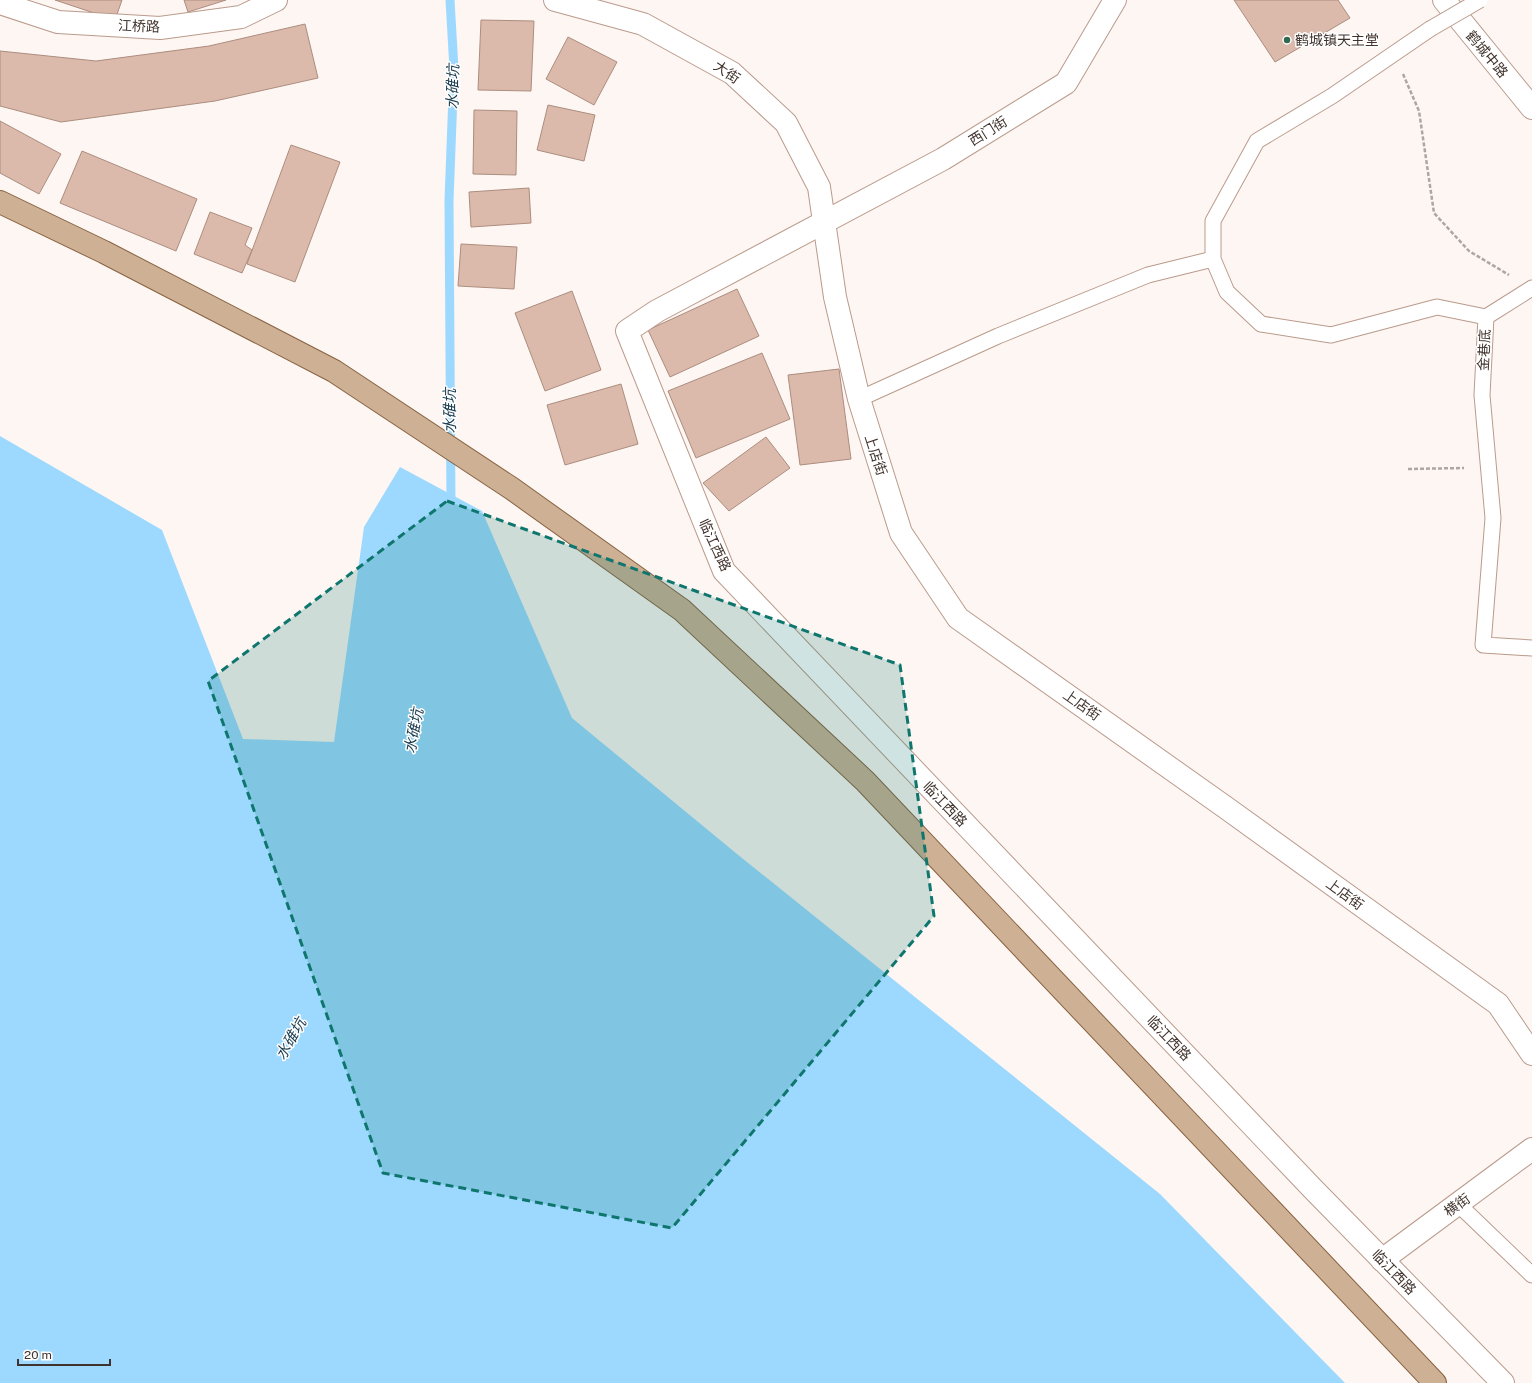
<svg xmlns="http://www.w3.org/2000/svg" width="1532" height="1383" font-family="'Public Sans','Noto Sans SC',sans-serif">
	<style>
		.water { fill: #9dd9fe }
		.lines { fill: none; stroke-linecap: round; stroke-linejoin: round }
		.stream { stroke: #9dd9fe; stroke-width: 9 }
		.building { fill: #dbbaab; stroke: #ac8d7f }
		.service-casing { stroke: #ba9b8c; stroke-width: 17 }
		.minor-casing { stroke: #ba9b8c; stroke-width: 24 }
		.tertiary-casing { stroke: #ba9b8c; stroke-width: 24 }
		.primary-casing { stroke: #886241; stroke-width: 24 }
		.path { stroke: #afa5a1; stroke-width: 2.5; stroke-dasharray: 4 2; stroke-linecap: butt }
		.service { stroke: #fff; stroke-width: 15 }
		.minor { stroke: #fff; stroke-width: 22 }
		.tertiary { stroke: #fff; stroke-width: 22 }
		.primary { stroke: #ceb094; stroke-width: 22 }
		.service-bridge-casing { stroke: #ba9b8c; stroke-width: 17; stroke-linecap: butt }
		.service-bridge { stroke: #fff; stroke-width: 15 }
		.marked { fill: #0f766e; fill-opacity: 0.2; stroke: #0f766e; stroke-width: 3; stroke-dasharray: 8 5; stroke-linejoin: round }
		.poi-dot { fill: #306850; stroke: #fff; stroke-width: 1.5 }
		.labels { text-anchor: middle; stroke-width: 3; stroke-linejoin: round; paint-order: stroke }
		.street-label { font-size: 14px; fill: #40332d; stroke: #fff }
		.poi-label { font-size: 14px; fill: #40332d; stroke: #fff; text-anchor: start }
		.water-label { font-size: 15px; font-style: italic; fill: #1a3c4f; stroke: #fff }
	</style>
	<rect width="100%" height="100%" fill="#fdf6f2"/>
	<path class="water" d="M0 436 162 530 243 739 334 742 364 527 400 467 482 511 572 718 737 854 1160 1194 1345 1383H0Z"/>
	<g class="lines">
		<path class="stream" d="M450 0 454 69 449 200 451 506"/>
	</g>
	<path class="building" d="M55 0H122L115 20Z
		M184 0H226L188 12Z
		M1234 0H1338L1350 18 1275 62Z
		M481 20 534 21 531 91 478 90Z
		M305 24 318 78 215 101 61 122 0 106V51L96 61 209 46Z
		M568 37 617 62 594 105 546 79Z
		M548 105 595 115 584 161 537 150Z
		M474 110 517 111 516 175 473 174Z
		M0 121 61 154 39 194 0 173Z
		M291 145 340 162 295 282 247 264Z
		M82 151 197 199 176 251 60 203Z
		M529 188 531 223 471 227 469 192Z
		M210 212 252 228 245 245 252 250 242 273 194 254Z
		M461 244 517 247 514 289 458 286Z
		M737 289 759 336 670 377 648 330Z
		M572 291 601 370 545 391 515 313Z
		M762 353 790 419 696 458 668 391Z
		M839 369 851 459 800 465 788 375Z
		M621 384 638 444 565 465 547 405Z
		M766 437 790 468 729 511 703 483Z"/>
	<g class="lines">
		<g class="service-casing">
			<path id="service" d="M1430 29 1332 96 1257 141 1213 221V259L1227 292 1261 324 1331 335 1437 307 1486 317 1482 395 1493 518 1483 645 1532 648
				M1486 317 1532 288
				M859 399 998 336 1148 275 1213 259
				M1458 1204 1532 1275"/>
		</g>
		<g class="minor-casing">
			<path id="minor" d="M555 0 643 24 732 73 786 123 819 187 835 297 859 399 901 533 958 618 1225 807 1498 1004 1532 1054
				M0 3 58 22 160 28 241 17 276 0
				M1382 1260 1532 1149"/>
		</g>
		<g class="tertiary-casing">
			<path id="tertiary" d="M1115 0 1066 83 943 159 657 311 627 331 724 571 1313 1189 1503 1383
				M1444 0 1532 108"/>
		</g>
		<g class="primary-casing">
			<path id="primary" d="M0 202 104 252 334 371 511 488 682 610 865 781 1435 1383"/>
		</g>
		<path class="path" d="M1403 74 1419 111 1434 213 1469 251 1509 275
			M1408 469 1464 468"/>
		<use href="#service" class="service"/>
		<use href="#minor" class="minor"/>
		<use href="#tertiary" class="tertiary"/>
		<use href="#primary" class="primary"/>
		<g class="service-bridge-casing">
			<path id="service-bridge" d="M1430 29 1480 0"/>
		</g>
		<use href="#service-bridge" class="service-bridge"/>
	</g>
	<path class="marked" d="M447 501 900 665 934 916 672 1228 383 1173 208 681Z"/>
	<circle class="poi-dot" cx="1287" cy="40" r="4"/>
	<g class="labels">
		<g class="street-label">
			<text transform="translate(139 26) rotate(2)" y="5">江桥路</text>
			<text transform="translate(1487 54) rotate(50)" y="5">鹤城中路</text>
			<text transform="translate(727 72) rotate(34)" y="5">大街</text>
			<text transform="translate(988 131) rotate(-32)" y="5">西门街</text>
			<text transform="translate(1484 350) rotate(-87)" y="5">金巷底</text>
			<text transform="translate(876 455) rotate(72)" y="5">上店街</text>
			<text transform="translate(715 545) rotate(65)" y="5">临江西路</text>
			<text transform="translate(1082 705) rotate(35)" y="5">上店街</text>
			<text transform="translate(945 804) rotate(46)" y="5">临江西路</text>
			<text transform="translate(1345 894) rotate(36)" y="5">上店街</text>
			<text transform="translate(1169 1038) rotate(46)" y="5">临江西路</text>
			<text transform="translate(1457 1205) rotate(-36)" y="5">横街</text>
			<text transform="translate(1394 1272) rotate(46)" y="5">临江西路</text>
		</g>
		<g class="poi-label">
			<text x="1295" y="45">鹤城镇天主堂</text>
		</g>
		<g class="water-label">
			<text transform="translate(453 87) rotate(-89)" y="5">水碓坑</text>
			<text transform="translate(450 411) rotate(-90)" y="5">水碓坑</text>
			<text transform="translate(414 731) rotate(-79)" y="5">水碓坑</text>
			<text transform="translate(291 1039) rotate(-60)" y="5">水碓坑</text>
		</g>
	</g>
	<path d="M18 1359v6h92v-6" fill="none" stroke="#40332d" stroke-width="2"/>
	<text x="24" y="1359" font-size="12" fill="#40332d" stroke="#ffffff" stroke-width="3" paint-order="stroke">20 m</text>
</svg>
